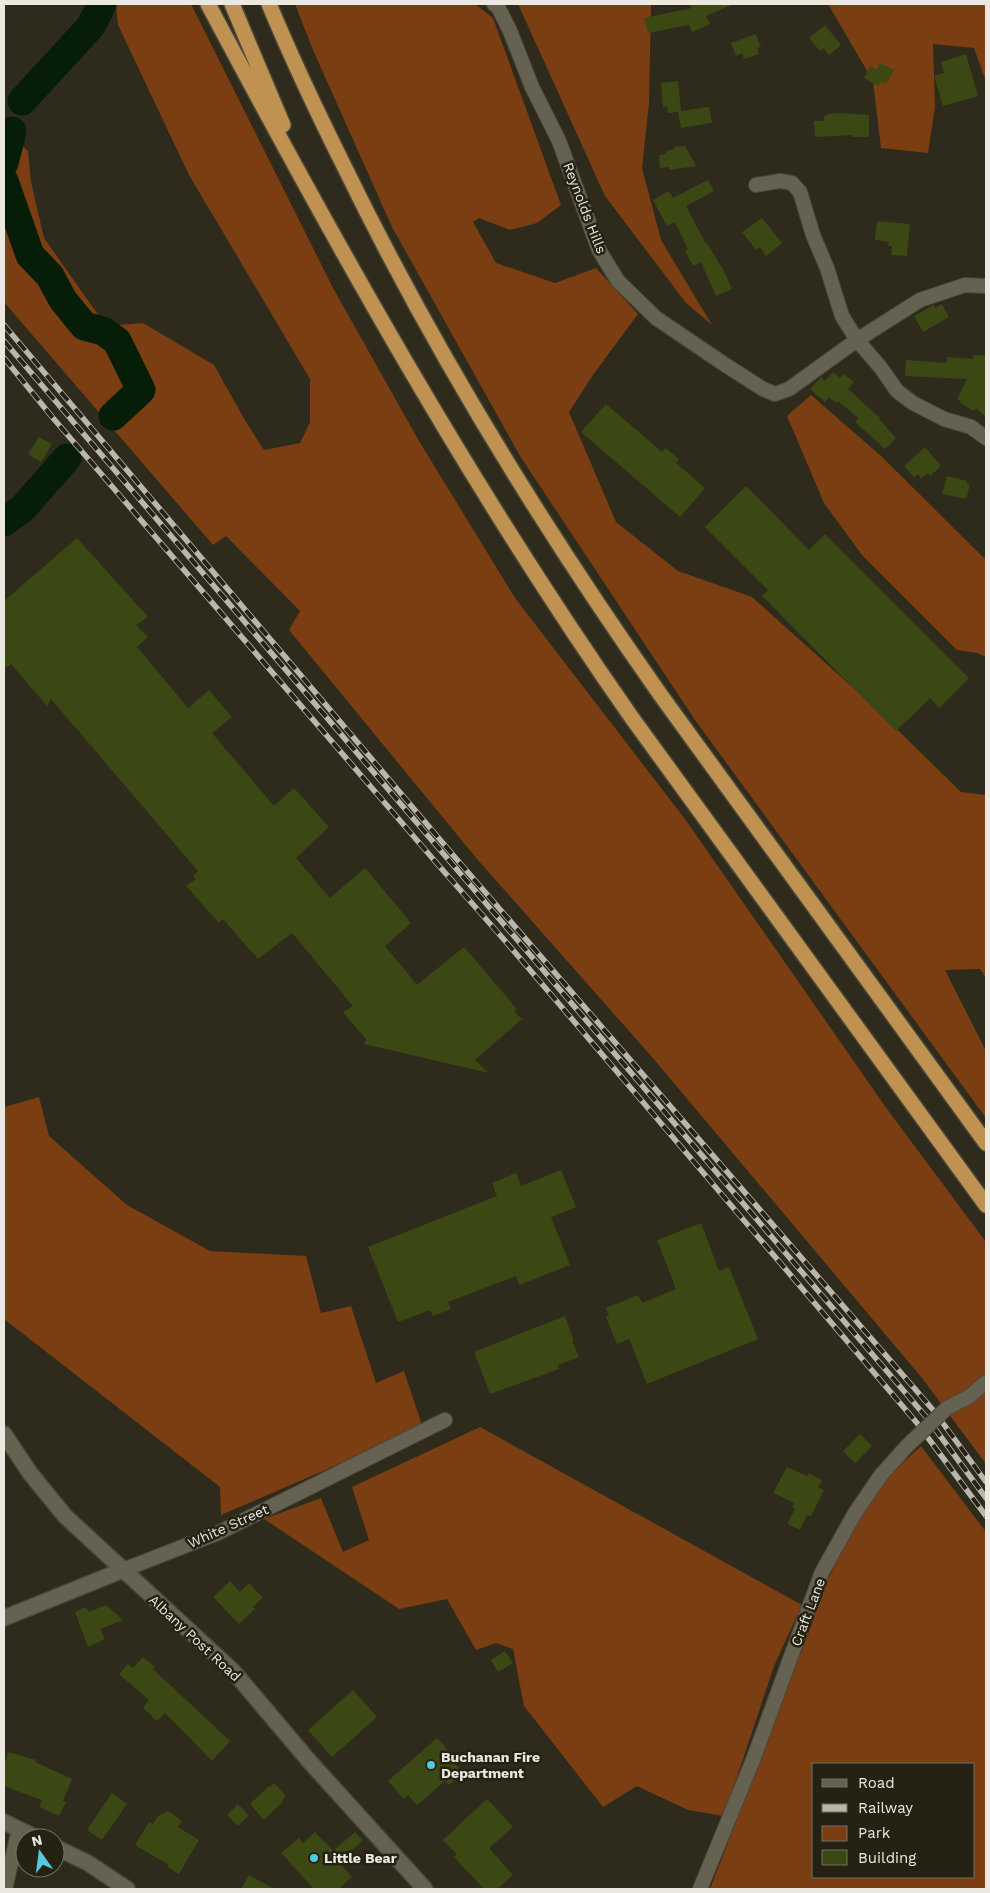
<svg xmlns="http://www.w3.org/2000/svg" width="990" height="1893" font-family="'Work Sans',sans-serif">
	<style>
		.green { fill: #7b3d12; fill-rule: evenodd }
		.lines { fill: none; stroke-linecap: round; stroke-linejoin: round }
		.river { stroke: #061d07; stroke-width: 29 }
		.building { fill: #3c4813 }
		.minor-casing { stroke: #4a473a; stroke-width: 16 }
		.tertiary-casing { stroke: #4a473a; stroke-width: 18 }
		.secondary-casing { stroke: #4a473a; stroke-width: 18 }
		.motorway-casing { stroke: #4a473a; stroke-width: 18 }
		.minor { stroke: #656251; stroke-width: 14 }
		.tertiary { stroke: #656251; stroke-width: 15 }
		.secondary { stroke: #656251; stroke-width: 15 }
		.motorway { stroke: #c09252; stroke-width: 15 }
		.rail-casing { stroke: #b9b7ac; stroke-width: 5.5 }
		.rail { stroke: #252213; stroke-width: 4; stroke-dasharray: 11; stroke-linecap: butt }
		.minor-bridge-casing { stroke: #4a473a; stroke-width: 16; stroke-linecap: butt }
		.minor-bridge { stroke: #656251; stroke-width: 14 }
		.poi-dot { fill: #56c9e1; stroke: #252213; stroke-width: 2 }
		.labels { text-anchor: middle; stroke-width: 5; stroke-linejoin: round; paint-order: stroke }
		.street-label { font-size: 14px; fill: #eae8df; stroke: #252213 }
		.poi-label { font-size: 14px; font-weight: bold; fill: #eae8df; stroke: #252213; text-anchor: start }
	</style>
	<rect width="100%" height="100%" fill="#2e2b1c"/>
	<path class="green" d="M116 4H191L333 288 419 441 515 598 685 819 887 1109 986 1242V1464L922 1378 652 1057 477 859 289 630 300 611 226 536 213 545 4 302V148L17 142 28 151 31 182 44 238 106 326 143 323 214 365 246 422 264 450 300 443 310 422V379L189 175 118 25Z
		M295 4H475L493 18 561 205 537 223 510 230 479 218 473 222 496 263 555 283 596 268 638 314 593 375 569 412 616 522 678 571 752 597 868 701 961 792 986 795V978L980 969 945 970 986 1051V1118L695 720 520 456 392 227 313 50Z
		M518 4H651L649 103 642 168 661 240 712 325 686 303 605 196Z
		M828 4H986V82L974 48 933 44 935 107 928 153 881 148 873 81Z
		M811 395 881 456 986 560V657L977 653 957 650 862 555 824 503 787 416Z
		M39 1097 49 1136 127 1205 210 1251 306 1256 321 1313 351 1306 376 1383 404 1371 423 1428 221 1515 220 1487 4 1319V1107Z
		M480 1427 802 1605 774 1666 724 1816 688 1810 637 1786 603 1807 524 1706 513 1649 496 1643 476 1650 447 1599 399 1609 264 1519 321 1498 343 1552 369 1540 352 1487Z
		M921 1446 986 1532V1889H710L813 1621 823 1589 843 1549 872 1499 893 1472ZM814 1764H974V1877H814Z"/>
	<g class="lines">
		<path class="river" d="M22 101 91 26 102 4
			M4 163 12 131
			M4 181 30 255 50 276 63 300 84 326 103 331 117 341 141 390 113 416
			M4 522 23 508 67 458"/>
	</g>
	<path class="building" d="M690 4H734L706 16 710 24 692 32 689 25 648 33 644 18 692 8Z
		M825 25 841 45 829 55 824 48 820 51 809 38Z
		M756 34 761 47 757 48 759 54 744 59 742 53 736 56 731 43Z
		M966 54 978 96 943 106 934 76 944 73 941 62Z
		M880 63 894 70 886 84 881 82 878 86 864 78 870 66 877 69Z
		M678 81 681 111 709 107 712 123 681 128 678 112 668 113 667 106 663 107 661 83Z
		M840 113 869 115V137H853V135L815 137 814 121H824V116H827V114Z
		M685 146 696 166 669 170V167L660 168 659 155 666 154V151L675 149 674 147Z
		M708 180 714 191 686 206 706 244 707 243 724 271 732 289 716 296 701 262 693 266 685 251 688 249 675 222 667 226 653 200 669 191 673 198Z
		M762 218 782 243 766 256 760 247 756 250 742 232Z
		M877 221 910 224 907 256 891 255 892 246H888L889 242 875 240Z
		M942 304 949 317 923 332 914 316 934 305 935 308Z
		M973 355 986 356V417L976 408 974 411 960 403 961 401 957 399 967 379 905 376 906 360 947 363V357L973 359Z
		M833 372 840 378 844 374 854 382 848 389 880 418 879 419 896 438 885 449 855 422 858 418 838 401 836 403 829 397 825 402 810 389 821 377 825 381Z
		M606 404 662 452 666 448 679 459 676 463 705 488 680 517 581 432Z
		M39 437 52 444 41 462 28 454Z
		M925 447 941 466 930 476 928 473 921 479 918 474 914 477 904 466Z
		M947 476 967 481V484L970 485 966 499 942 494Z
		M746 486 809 550 825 534 969 678 939 708 930 698 896 731 762 596 768 590 705 527Z
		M77 538 148 617 136 625 148 637 137 647 188 708 209 690 232 717 212 733 274 806 294 788 329 827 296 858 330 898 365 868 411 923 385 946 417 985 464 947 517 1009 514 1011 522 1019 475 1060 489 1073 364 1044 366 1039 343 1012 353 1006 292 933 258 959 223 919 219 923 186 886 196 879 193 876 198 871 51 699 47 706 11 664 4 669V601Z
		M561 1170 576 1207 551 1217 570 1265 519 1285 516 1276 448 1302 451 1309 433 1316 430 1310 398 1322 368 1247 497 1196 492 1183 516 1173 521 1186Z
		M701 1223 719 1271 729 1267 758 1339 647 1384 629 1339 617 1344 606 1317 609 1315 606 1308 638 1295 642 1303 676 1289 657 1240Z
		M565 1316 574 1341H572L579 1357 558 1365 559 1369 490 1394 474 1352Z
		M860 1434 872 1446 855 1463 843 1451Z
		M787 1467 807 1476 809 1473 822 1480 818 1487 824 1490 811 1516 807 1515 800 1530 787 1524 795 1509 792 1507 794 1503 773 1493Z
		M230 1581 240 1592 249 1583 263 1598 253 1607 255 1609 239 1624 213 1597Z
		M106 1605 123 1620 100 1629 105 1639 88 1647 75 1612 86 1607 89 1612Z
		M505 1651 513 1663 498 1672 491 1660Z
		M143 1657 155 1667 153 1669 230 1741 212 1761 165 1713 157 1721 143 1708 149 1700 119 1674 128 1664 133 1668Z
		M353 1690 377 1717 332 1757 308 1730Z
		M437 1738 452 1755 449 1757 463 1773 449 1785 445 1781 417 1805 408 1795 404 1799 388 1781Z
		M8 1752 36 1760 35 1762 72 1779 63 1801 66 1802 59 1816 39 1807 42 1800 4 1786V1760L6 1761Z
		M274 1783 286 1796 282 1800 283 1802 264 1820 250 1804 269 1786 270 1787Z
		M112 1793 127 1804 102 1840 87 1830Z
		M487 1799 513 1827 489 1848 513 1875 497 1889H484L454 1857 457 1854 443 1840Z
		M238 1804 249 1815 238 1826 227 1815Z
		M168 1811 182 1821 178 1827 199 1840 179 1874 167 1867 169 1865 135 1845 149 1822 153 1824 158 1816Z
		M315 1832 333 1851 355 1832 363 1840 339 1863 352 1877 339 1889H314L281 1853 299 1838 303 1843Z
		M249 1875 274 1889H241Z"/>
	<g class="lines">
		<g class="minor-casing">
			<path id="minor" d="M494 4 498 7 510 31 532 87 559 141 599 250 618 281 656 318 724 364 763 389 775 394 789 389 857 340 842 316 827 268 813 235 800 192 792 183 780 181 756 185
				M986 286 965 285 920 300 857 340 881 368 897 391 913 403 944 419 971 427 986 438
				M947 1408 970 1396 986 1382
				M123 1570 218 1533 445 1420
				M5 1889 19 1829
				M700 1889 753 1760 822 1572 855 1513 881 1475 907 1446"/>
		</g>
		<g class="tertiary-casing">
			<path id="tertiary" d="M4 1618 123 1570
				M4 1822 37 1838
				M55 1847 88 1863 127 1889"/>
		</g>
		<g class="secondary-casing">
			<path id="secondary" d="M4 1434 30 1473 65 1516 233 1671 310 1762 425 1889"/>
		</g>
		<g class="motorway-casing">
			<path id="motorway" d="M208 4C338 249 473 491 632 718L986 1205
				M232 4 283 125
				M269 4C292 59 318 114 345 168 435 353 543 528 662 697L986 1143"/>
		</g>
		<use href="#minor" class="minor"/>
		<use href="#tertiary" class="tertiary"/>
		<use href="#secondary" class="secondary"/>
		<use href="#motorway" class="motorway"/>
		<g class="rail-casing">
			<path id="rail" d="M4 325 453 855 934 1411 986 1482
				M4 341 927 1418 986 1498
				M4 358 53 418 440 867 507 943 917 1423 986 1516"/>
		</g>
		<use href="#rail" class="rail"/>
		<g class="minor-bridge-casing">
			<path id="minor-bridge" d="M907 1446 947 1408"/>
		</g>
		<use href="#minor-bridge" class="minor-bridge"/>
	</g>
	<g class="poi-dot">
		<circle cx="431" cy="1765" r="5"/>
		<circle cx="314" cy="1858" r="5"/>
	</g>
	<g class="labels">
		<g class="street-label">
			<text transform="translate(585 208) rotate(69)" y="5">Reynolds Hills</text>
			<text transform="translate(228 1526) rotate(-24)" y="5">White Street</text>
			<text transform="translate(808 1612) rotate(-69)" y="5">Craft Lane</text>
			<text transform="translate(195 1638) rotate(43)" y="5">Albany Post Road</text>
		</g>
		<g class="poi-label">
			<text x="441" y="1762">Buchanan Fire<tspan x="441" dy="16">Department</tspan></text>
			<text x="324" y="1863">Little Bear</text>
		</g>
	</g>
	<rect width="990" height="1893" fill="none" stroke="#eae8df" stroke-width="10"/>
	<rect x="812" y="1763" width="162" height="115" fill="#252213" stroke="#747165"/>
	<rect x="822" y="1779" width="25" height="8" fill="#656251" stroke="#747165"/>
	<text x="858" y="1788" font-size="15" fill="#eae8df">Road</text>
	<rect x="822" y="1804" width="25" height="8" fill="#b9b7ac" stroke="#747165"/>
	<text x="858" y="1813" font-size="15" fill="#eae8df">Railway</text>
	<rect x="822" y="1826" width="25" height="15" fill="#7b3d12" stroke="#747165"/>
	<text x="858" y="1838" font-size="15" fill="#eae8df">Park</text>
	<rect x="822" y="1850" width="25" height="15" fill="#3c4813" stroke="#747165"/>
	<text x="858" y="1863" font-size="15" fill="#eae8df">Building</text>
	<g transform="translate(40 1853) rotate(346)"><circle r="24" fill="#252213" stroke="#747165"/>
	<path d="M0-4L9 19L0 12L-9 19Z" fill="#56c9e1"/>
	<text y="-8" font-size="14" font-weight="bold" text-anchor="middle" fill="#eae8df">N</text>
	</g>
</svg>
